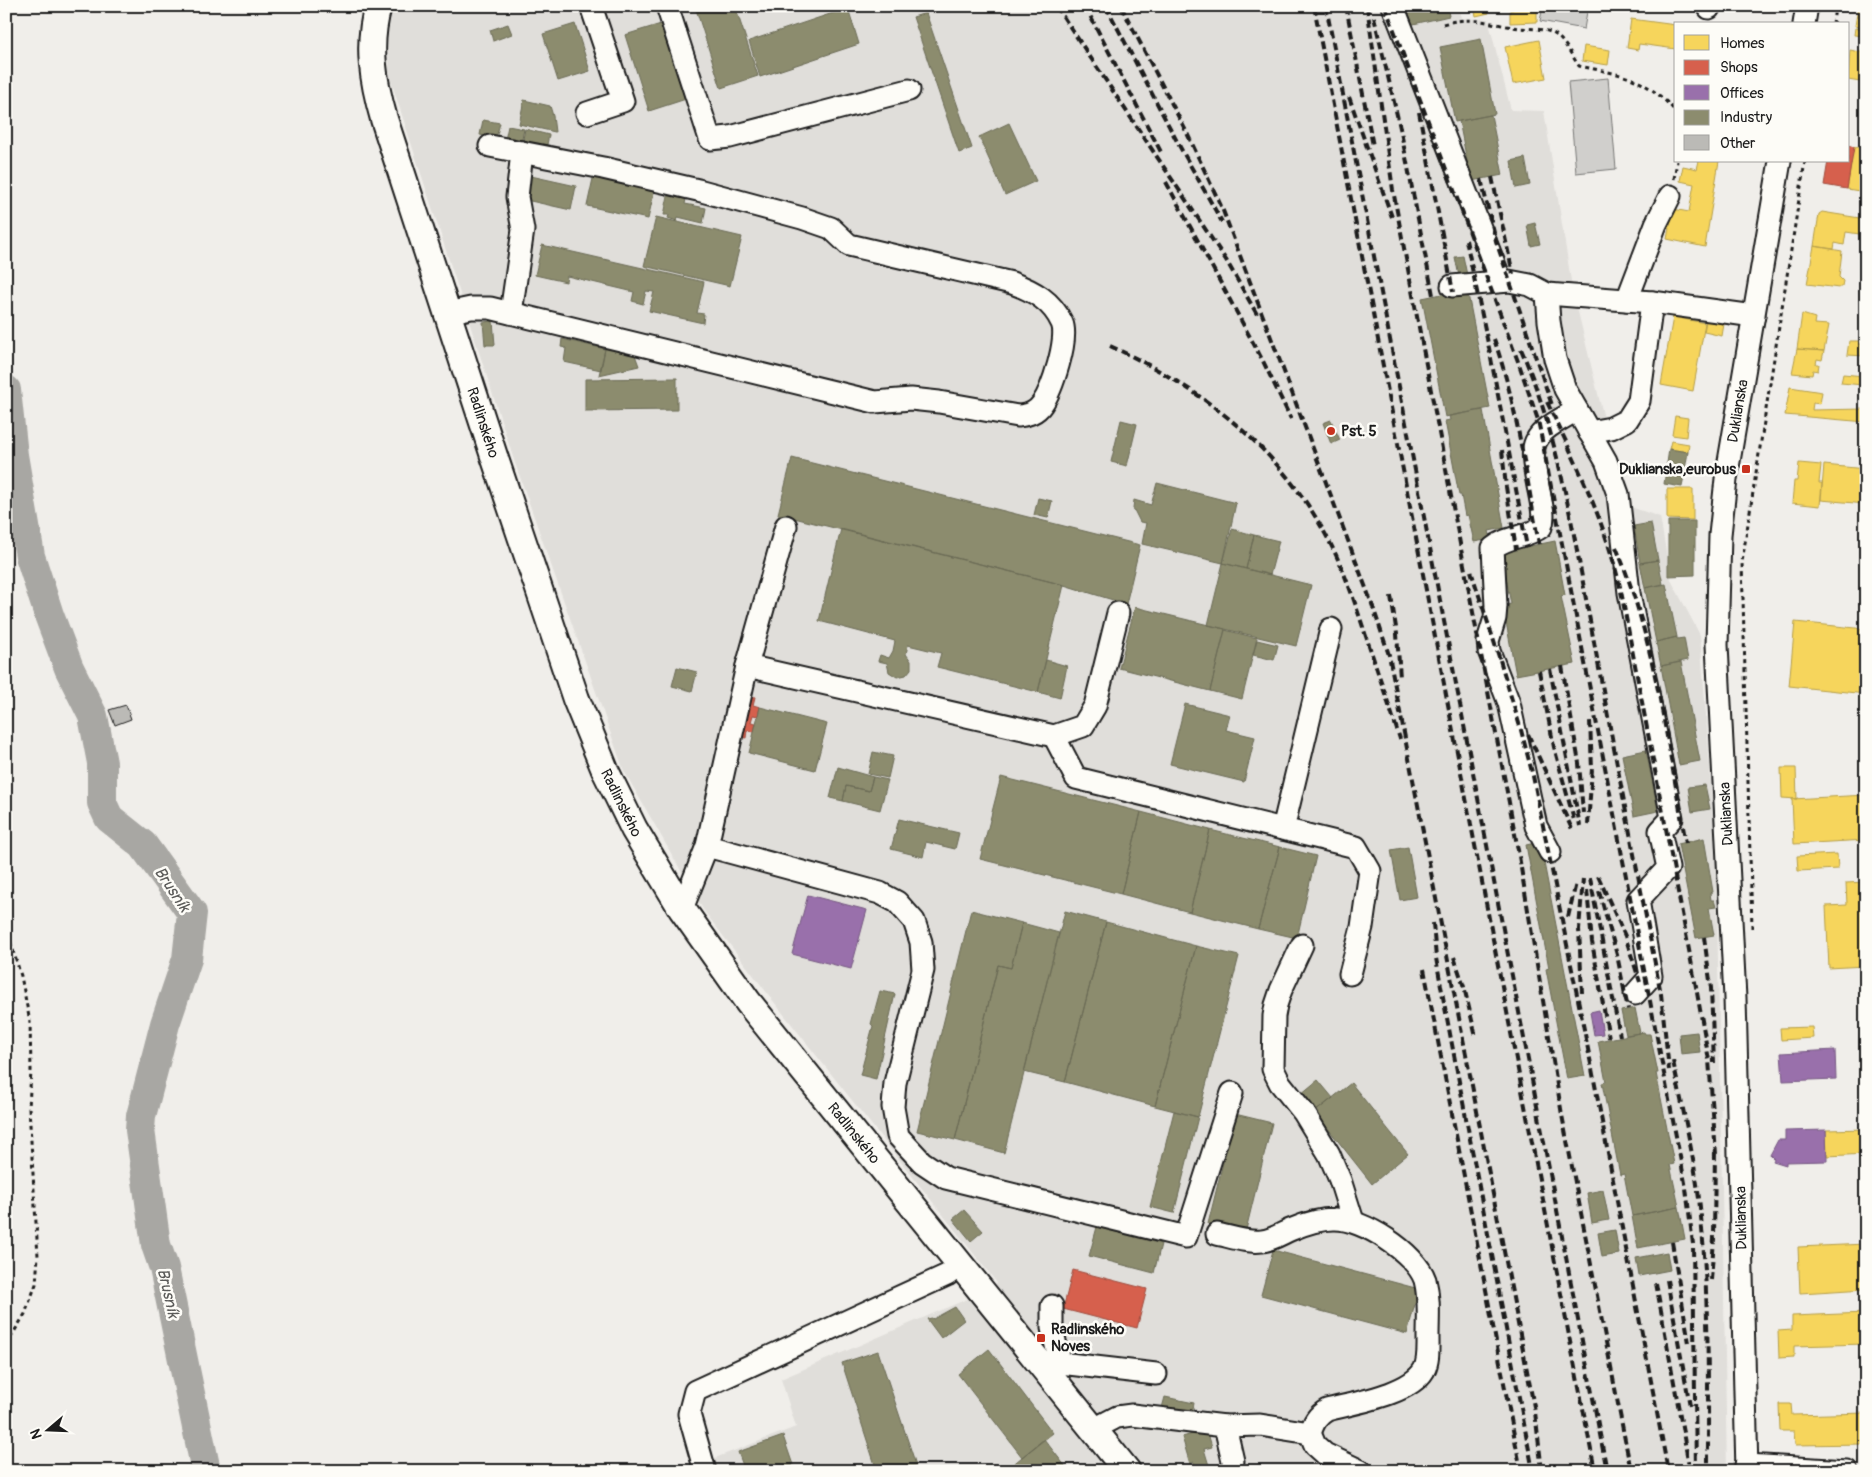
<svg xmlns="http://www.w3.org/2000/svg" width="1872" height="1477" font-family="Pangolin,sans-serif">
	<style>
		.built { fill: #e0deda }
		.green { fill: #d0cfcc; stroke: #767674 }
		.homes { fill: #f6d55c; stroke: #b59e49 }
		.shops { fill: #d6604d; stroke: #9e4c3e }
		.offices { fill: #9970ab; stroke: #745780 }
		.industry { fill: #8c8c6e; stroke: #6a6a55 }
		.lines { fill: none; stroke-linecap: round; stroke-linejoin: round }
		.river { stroke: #a8a7a3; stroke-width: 30 }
		.building { fill: #bbbab6; stroke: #1c1c1c }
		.minor-casing { stroke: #1c1c1c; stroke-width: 25 }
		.major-casing { stroke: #1c1c1c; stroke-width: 30 }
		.path { stroke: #1c1c1c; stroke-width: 3; stroke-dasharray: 4 4; stroke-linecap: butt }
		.minor { stroke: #fdfcf7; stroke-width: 21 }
		.major { stroke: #fdfcf7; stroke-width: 26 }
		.rail { stroke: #1c1c1c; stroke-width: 4; stroke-dasharray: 8 4; stroke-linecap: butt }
		.poi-dot { fill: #c8321e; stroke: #fdfcf7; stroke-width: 2 }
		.labels { text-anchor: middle; stroke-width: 5; stroke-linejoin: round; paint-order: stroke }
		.street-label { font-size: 15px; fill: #1c1c1c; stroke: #fdfcf7 }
		.poi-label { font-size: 15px; font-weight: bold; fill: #1c1c1c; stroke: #fdfcf7; text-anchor: start }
		.water-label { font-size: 16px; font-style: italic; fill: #5b5b59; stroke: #fdfcf7 }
	</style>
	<rect width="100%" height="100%" fill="#f0eeea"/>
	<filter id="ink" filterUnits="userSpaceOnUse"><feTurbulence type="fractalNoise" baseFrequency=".02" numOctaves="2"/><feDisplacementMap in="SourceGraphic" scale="10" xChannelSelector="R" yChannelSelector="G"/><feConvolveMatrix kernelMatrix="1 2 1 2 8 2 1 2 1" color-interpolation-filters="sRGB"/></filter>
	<g filter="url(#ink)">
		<path class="built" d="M389 6H1458L1461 18 1488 19 1511 110 1544 111 1572 287 1625 505 1660 517 1671 580 1700 635 1716 848 1727 1471H681L796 1427 781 1379 967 1299 997 1283 774 1002 704 911 624 771 515 463 389 75 387 17Z"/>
		<path class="green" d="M1543 6H1588L1584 29 1540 21Z
			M1608 78 1616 169 1576 173 1568 82Z"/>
		<path class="homes" d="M1474 6H1487L1489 13 1476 16Z
			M1513 6H1537V22L1510 23V10H1513Z
			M1858 6H1866V28L1855 26Z
			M1631 19 1676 25V49L1639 44 1638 50 1627 48Z
			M1855 28 1866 29V36L1854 35Z
			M1539 40 1546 78 1513 84 1505 47Z
			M1584 46 1610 50 1608 65 1582 61Z
			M1850 50 1866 53V83L1848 80Z
			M1854 147 1866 148 1864 174 1866 175V192L1847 189Z
			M1699 161H1719L1705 247 1667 239 1669 228H1667L1668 225 1670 226 1673 209 1689 212 1694 184 1680 181 1683 166 1697 169Z
			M1822 212 1866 219V235L1846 232 1844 245 1835 243 1834 249 1814 246 1819 214Z
			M1814 246 1842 251 1839 277 1843 281 1842 286 1839 288 1807 284Z
			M1802 314 1815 318 1814 324 1829 325 1824 351 1797 349Z
			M1707 315 1725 318 1722 336 1704 332Z
			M1673 317 1705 323 1693 391 1661 385Z
			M1849 341H1859V344H1866V356L1847 355Z
			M1797 349 1824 351 1822 360 1817 359 1816 364H1819L1818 371 1813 370 1812 375 1792 373Z
			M1843 374 1864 376 1863 385 1841 383Z
			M1790 387 1822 392 1820 404 1813 403 1812 410 1864 409 1866 411V422L1785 415Z
			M1675 416 1688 418 1686 437 1672 435Z
			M1671 441 1689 444 1688 452 1669 449Z
			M1799 463 1821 465 1819 483H1822L1820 506 1792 503 1794 481H1797Z
			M1824 465 1866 469V504L1821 500Z
			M1667 489H1693V520L1667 519Z
			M1795 622 1866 629V694L1789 686Z
			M1781 768H1796L1797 799 1782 798Z
			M1866 795V840L1794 844 1792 799Z
			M1837 854 1838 869 1798 871 1797 856Z
			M1866 882V904H1862L1865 966 1829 968 1826 906 1847 905 1846 883Z
			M1812 1027 1813 1038 1781 1040 1780 1028Z
			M1866 1129V1154L1827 1156 1826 1130Z
			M1866 1244V1289L1800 1293 1798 1247Z
			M1866 1313V1344L1794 1346V1357L1779 1358 1778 1331 1792 1330V1316Z
			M1779 1404H1791L1792 1415 1866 1413V1444L1795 1445 1794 1431H1780Z"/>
		<path class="shops" d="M1848 145 1854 147 1847 189 1824 185 1828 161H1848Z
			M747 695 755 697 753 705 760 707 758 716 753 715 751 722 756 723 754 732 747 730 746 738 737 736Z
			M1073 1270 1147 1289 1137 1328 1063 1309Z
			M1240 1459 1243 1471H1210L1209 1468Z"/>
		<path class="offices" d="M808 895 867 910 851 969 792 954Z
			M1599 1010 1603 1034 1594 1035 1590 1012Z
			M1835 1050 1836 1079 1783 1081 1781 1053Z
			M1826 1130 1827 1161 1786 1162V1165L1773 1161 1774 1159 1770 1155 1778 1140H1785V1131Z"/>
		<path class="industry" d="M695 6H735L758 76 721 88Z
			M1405 6H1447L1449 16 1409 25Z
			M848 8 859 44 760 77 749 41Z
			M926 13 972 148 959 153 913 17Z
			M508 24 512 34 493 41 490 30Z
			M575 24 590 71 558 81 543 34Z
			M661 24 686 99 649 111 625 35Z
			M1481 39 1495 114 1455 122 1440 47Z
			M524 100 550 106 553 116 555 132 519 124Z
			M1491 115 1503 175 1471 181 1459 121Z
			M483 120 500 123 496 138 480 135Z
			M1009 123 1036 181 1005 195 979 137Z
			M508 126 524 129 521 144 505 140Z
			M525 129 549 135 546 149 522 144Z
			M1525 158 1530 185 1516 188 1511 161Z
			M594 174 655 188 648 219 587 206Z
			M531 176 576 186 571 210 526 200Z
			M669 191 687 194 685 204 706 208 703 223 678 217 677 221 668 218 669 215H664Z
			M656 217 742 237 730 286 644 266Z
			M1535 223 1540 244 1531 246 1527 225Z
			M542 245 704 282 697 313 704 314 703 323 649 311 654 292 646 291 643 304 632 301 634 292 567 276 566 282 535 275Z
			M1463 256 1468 280 1460 281 1455 257Z
			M1467 289 1490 408 1445 417 1422 298Z
			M493 321 495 345H485L483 322Z
			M562 339 605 349 601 370 564 362 566 348 561 347Z
			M605 349 635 355 639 366 599 375Z
			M677 378V410L585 411V379Z
			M1483 410 1504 528 1489 531 1491 539 1474 542 1468 515 1465 516 1461 495H1459L1445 421 1450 420 1449 416Z
			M1121 420 1137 424 1127 466 1111 462Z
			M1331 420 1340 440 1331 444 1323 423Z
			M1669 449 1688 452 1682 487 1664 484Z
			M792 458 1140 545 1126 604 1064 585 778 514Z
			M1157 483 1236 503 1223 563 1142 544 1146 523 1140 522 1133 508 1134 500 1151 505Z
			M1038 498 1052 501 1048 518 1034 515Z
			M1668 521H1695V575L1668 576Z
			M1651 523 1658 560 1640 563 1634 526Z
			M841 529 1064 585 1038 692 937 667 941 653 908 645 906 654 911 661V669L906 675 897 677 889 672 887 663 878 661 880 655 889 658 893 651 895 641 819 621Z
			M1232 529 1254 535 1246 569 1223 563Z
			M1254 535 1279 541 1270 575 1246 569Z
			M1555 541 1565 595 1561 596 1575 664 1516 675 1503 606 1511 604 1501 552Z
			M1658 560 1663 584 1645 588 1640 563Z
			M1223 563 1311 585 1296 646 1208 625Z
			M1666 584 1677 637 1656 642 1645 588Z
			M1135 607 1225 629 1210 691 1119 668Z
			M1225 630 1257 638 1242 699 1210 691Z
			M1677 637V639L1684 638 1688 660 1661 666 1656 642Z
			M1257 640 1278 645 1274 660 1253 655Z
			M1046 660 1067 666 1060 698 1038 692Z
			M1681 662 1700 761 1679 765 1661 666Z
			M677 667 697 672 692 691 672 686Z
			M1185 704 1230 715 1226 730 1255 737 1244 782 1170 764Z
			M760 707 827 724 815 770 749 753Z
			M1646 750 1658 811 1634 816 1622 755Z
			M873 752 893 756 888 778 868 774Z
			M838 767 873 777 869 791 846 786 843 801 830 798Z
			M873 777 888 780 880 810 843 801 846 786 869 791Z
			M1001 777 1141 812 1121 894 980 859Z
			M1705 785 1710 809 1692 812 1688 787Z
			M1141 812 1210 830 1190 912 1121 894Z
			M899 819 959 833 955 849 926 842 923 857 891 849Z
			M1210 830 1280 847 1258 929 1190 912Z
			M1704 838 1713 892 1710 893 1711 900H1714L1716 907 1709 908 1714 935 1696 938 1678 844Z
			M1540 842 1585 1076 1567 1079 1546 969 1549 968 1526 845Z
			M1280 847 1316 856 1297 938 1258 929Z
			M1408 847 1417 897 1400 900 1391 850Z
			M971 910 1022 923 1011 968 998 965 955 1140 917 1131Z
			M1065 911 1106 922 1065 1082 1024 1072Z
			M1106 922 1196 946 1155 1106 1065 1082Z
			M1022 923 1059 933 1004 1153 955 1140 998 965 1011 968Z
			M1196 946 1239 956 1198 1117 1155 1106Z
			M880 991 895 994 876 1079 860 1075 873 1026 871 1024Z
			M1635 1008 1640 1033 1626 1035 1621 1011Z
			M1644 1032 1645 1034H1650L1658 1073H1656L1674 1164 1670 1165 1679 1207 1632 1216 1624 1174 1620 1175 1602 1083 1606 1082 1598 1041Z
			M1697 1032 1700 1052 1681 1054 1679 1034Z
			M1318 1080 1333 1098 1315 1112 1301 1094Z
			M1351 1083 1408 1154 1372 1184 1315 1112Z
			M1174 1111 1198 1117 1174 1213 1150 1207Z
			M1235 1114 1272 1123 1245 1234 1208 1224Z
			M1603 1190 1609 1220 1592 1223 1587 1193Z
			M1679 1207 1685 1239 1638 1248 1632 1216Z
			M964 1210 983 1231 971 1241 953 1219Z
			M1097 1227 1161 1244 1154 1273 1089 1256Z
			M1615 1230 1619 1254 1602 1257 1598 1233Z
			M1273 1250 1419 1289 1407 1334 1261 1295Z
			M1667 1252 1670 1270 1639 1276 1636 1258Z
			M955 1307 964 1320 941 1338 927 1319 932 1318 933 1319Z
			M989 1349 1053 1433 1022 1457 958 1374Z
			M878 1351 916 1465 900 1471H877L842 1363Z
			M1165 1397 1194 1403 1192 1414 1162 1408Z
			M1207 1430 1212 1447 1204 1449 1210 1469 1199 1471 1198 1468 1196 1469 1194 1462 1190 1464 1182 1437Z
			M783 1436 793 1465 775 1471H745L738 1452Z
			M1044 1439 1069 1471H1036L1034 1468 1031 1471H1005Z"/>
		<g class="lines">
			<path class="river" d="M6 390 13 455 30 556 49 615 69 668 93 716 102 763V803L109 818 143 845 192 913 187 959 165 1024 141 1116 140 1130 156 1245 164 1268 206 1471"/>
		</g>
		<path class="building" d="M126 705 131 719 115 725 109 710Z"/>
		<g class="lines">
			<g class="minor-casing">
				<g id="minor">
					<path d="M667 6 710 139 730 137 909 90"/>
					<path d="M1393 6 1501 281"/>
					<path d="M1709 8 1710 6"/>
					<path d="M1804 24 1807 6"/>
					<path d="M587 113 623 101 591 6"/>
					<path d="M1452 286 1509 281 1530 285 1547 294 1652 302"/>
					<path d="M1547 294 1549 321 1555 359 1565 389 1606 461 1618 494 1629 593 1672 818 1660 831 1668 868 1638 900 1651 976 1635 994"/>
					<path d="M1627 300 1656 224 1670 196"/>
					<path d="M447 313 471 308H490L875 402 911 399 939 402 1018 416C1028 415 1036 413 1042 404 1052 390 1069 339 1062 323 1052 301 1034 291 1012 283L849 245 831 228 802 218 698 190 603 168 490 146"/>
					<path d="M511 313 523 230 517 197 522 152"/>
					<path d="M1589 432 1611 428 1627 420 1639 401 1652 302 1754 316"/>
					<path d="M747 666 786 526"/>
					<path d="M1054 736 1083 726 1095 706 1118 613"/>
					<path d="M1283 829 1331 629"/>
					<path d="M707 846 747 666 1054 736 1076 778 1356 847 1370 871 1362 927 1350 974"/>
					<path d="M1550 852 1536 826 1509 703 1489 651 1488 641 1495 618 1496 606 1493 548C1507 536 1526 538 1541 527 1545 517 1542 507 1540 496 1529 441 1526 438 1577 410"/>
					<path d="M682 909 707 846 880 893 897 902 914 921 921 942 923 970 895 1083 893 1107 898 1136 922 1162 946 1178 1186 1237 1232 1093"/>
					<path d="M1302 945 1281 990 1276 1005 1274 1016 1273 1069 1280 1083 1304 1113 1329 1154 1340 1180 1353 1221"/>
					<path d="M1217 1234C1231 1237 1248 1243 1262 1241 1272 1240 1281 1234 1290 1230 1304 1224 1319 1219 1334 1219 1362 1218 1416 1253 1425 1280 1430 1299 1428 1318 1428 1337 1428 1347 1429 1361 1424 1370 1409 1395 1353 1403 1327 1410 1317 1416 1314 1422 1310 1433"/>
					<path d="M1052 1306V1328L1060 1363"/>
					<path d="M1047 1371 1060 1363 1156 1374"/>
					<path d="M1225 1426 1233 1461"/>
					<path d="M1094 1429 1117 1417 1132 1415 1225 1426 1260 1425 1310 1433 1315 1445 1325 1454 1361 1471"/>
					<path d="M1746 1465 1847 1471"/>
					<path d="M705 1471 689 1414 695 1391 947 1275 961 1265"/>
					<path id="s1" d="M1747 1471 1735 998 1717 645 1720 535 1726 479 1780 161"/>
				</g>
			</g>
			<g class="major-casing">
				<g id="major">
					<path id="s2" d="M378 6C367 45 373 81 384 119L494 456 576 699 605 770 634 829 682 909 748 1002 1127 1471"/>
				</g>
			</g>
			<path class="path" d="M1443 24C1474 15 1489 24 1519 28 1531 29 1546 28 1556 35 1565 42 1572 56 1579 66 1623 75 1644 76 1676 112
				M1833 24 1835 6
				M1674 179 1677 161
				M6 927 21 976 30 1022 31 1070 29 1108 38 1256 36 1284 25 1314 6 1345
				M1752 928 1742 562 1805 161"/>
			<use href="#minor" class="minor"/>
			<use href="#major" class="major"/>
			<path class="rail" d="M1056 6 1226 260 1258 316
				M1085 6 1161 152
				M1106 6 1180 147 1222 222
				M1121 6 1187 133 1222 208 1372 604 1389 655 1535 1412 1542 1471
				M1314 6 1595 1471
				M1326 6 1607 1471
				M1346 6 1373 146
				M1367 6 1393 190 1518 850 1562 1115 1631 1471
				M1385 6 1519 364 1538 420 1543 445 1686 1188 1693 1244 1696 1471
				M1374 17 1401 132 1433 295
				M1349 97 1392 217
				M1419 112 1453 292
				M1492 177 1513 274
				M1481 179 1496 241 1553 408
				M1166 182 1263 361 1291 419
				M1466 240 1489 348 1527 547
				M1494 339C1517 405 1526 476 1539 544
				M1110 346C1201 387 1281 449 1328 539 1343 567 1353 597 1363 627 1375 664 1388 702 1400 739
				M1521 349C1561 442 1575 543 1594 642 1616 759 1638 877 1661 994L1669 1070
				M1547 402C1577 464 1606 524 1621 591L1696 987 1709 1060 1716 1154
				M1502 450 1506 487 1516 549
				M1616 547C1655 640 1667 743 1686 843
				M1471 571 1502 666
				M1391 596 1397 634 1400 678
				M1500 660 1521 730 1533 776 1592 1069 1668 1471
				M1562 666 1579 763 1583 813
				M1550 669 1580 826
				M1539 671 1554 747 1574 820
				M1528 734 1572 829
				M1588 825 1592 769 1590 721
				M1598 876 1625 936 1640 982
				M1590 878 1620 1036
				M1587 890 1592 942 1609 1038
				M1599 891 1617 955 1628 1009
				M1568 917 1576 883
				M1433 923 1436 958 1443 997 1533 1471
				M1704 937 1711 988 1714 1063
				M1454 957 1464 987 1476 1037
				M1424 969 1521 1471
				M1582 993 1579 929 1583 879
				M1673 1061C1684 1116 1698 1172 1702 1229 1709 1308 1708 1391 1708 1471
				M1672 1242 1689 1343
				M1667 1280 1690 1406
				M1711 1280 1714 1239 1715 1148
				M1656 1283 1690 1471"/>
		</g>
	</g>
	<g class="poi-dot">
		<circle cx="1331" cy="431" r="5"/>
		<rect x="1741" y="464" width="10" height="10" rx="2.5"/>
		<rect x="1036" y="1333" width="10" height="10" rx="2.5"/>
	</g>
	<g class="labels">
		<g class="street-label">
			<text dy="5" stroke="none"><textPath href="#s1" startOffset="1062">Duklianska</textPath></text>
			<text dy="5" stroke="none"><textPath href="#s2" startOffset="434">Radlinského</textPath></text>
			<text dy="5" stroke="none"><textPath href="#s2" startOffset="839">Radlinského</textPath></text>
			<text transform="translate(1726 814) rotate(-93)" y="5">Duklianska</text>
			<text dy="5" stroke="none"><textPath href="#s2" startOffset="1244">Radlinského</textPath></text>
			<text transform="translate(1741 1218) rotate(-91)" y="5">Duklianska</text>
		</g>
		<g class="poi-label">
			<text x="1341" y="436">Pst. 5</text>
			<text x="1736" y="474" text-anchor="end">Duklianska,eurobus</text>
			<text x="1051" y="1334">Radlinského<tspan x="1051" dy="17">Noves</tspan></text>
		</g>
		<g class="water-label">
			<text transform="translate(173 889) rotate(56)" y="6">Brusník</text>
			<text transform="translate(169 1293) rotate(77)" y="6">Brusník</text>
		</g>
	</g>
	<rect width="1872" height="1477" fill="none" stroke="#fdfcf7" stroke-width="25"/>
	<rect x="12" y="12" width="1847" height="1452" fill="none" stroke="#1c1c1c" stroke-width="2" filter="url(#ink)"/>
	<rect x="1674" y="22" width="175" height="140" fill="#fdfcf7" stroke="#a3a29f"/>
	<rect x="1684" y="35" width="25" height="15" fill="#f6d55c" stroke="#a3a29f"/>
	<text x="1720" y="48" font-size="15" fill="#1c1c1c">Homes</text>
	<rect x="1684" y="60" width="25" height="15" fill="#d6604d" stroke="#a3a29f"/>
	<text x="1720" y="72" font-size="15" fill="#1c1c1c">Shops</text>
	<rect x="1684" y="85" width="25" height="15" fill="#9970ab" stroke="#a3a29f"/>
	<text x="1720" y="98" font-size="15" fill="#1c1c1c">Offices</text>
	<rect x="1684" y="110" width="25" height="15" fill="#8c8c6e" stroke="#a3a29f"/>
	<text x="1720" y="122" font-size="15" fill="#1c1c1c">Industry</text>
	<rect x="1684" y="135" width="25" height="15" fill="#bbbab6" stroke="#a3a29f"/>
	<text x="1720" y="148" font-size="15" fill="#1c1c1c">Other</text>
	<g transform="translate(48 1430) rotate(251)" stroke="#fdfcf7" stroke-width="4" paint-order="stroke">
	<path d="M0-4L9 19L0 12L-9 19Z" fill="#1c1c1c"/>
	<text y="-8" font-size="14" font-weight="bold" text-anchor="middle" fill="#1c1c1c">N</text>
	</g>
</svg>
